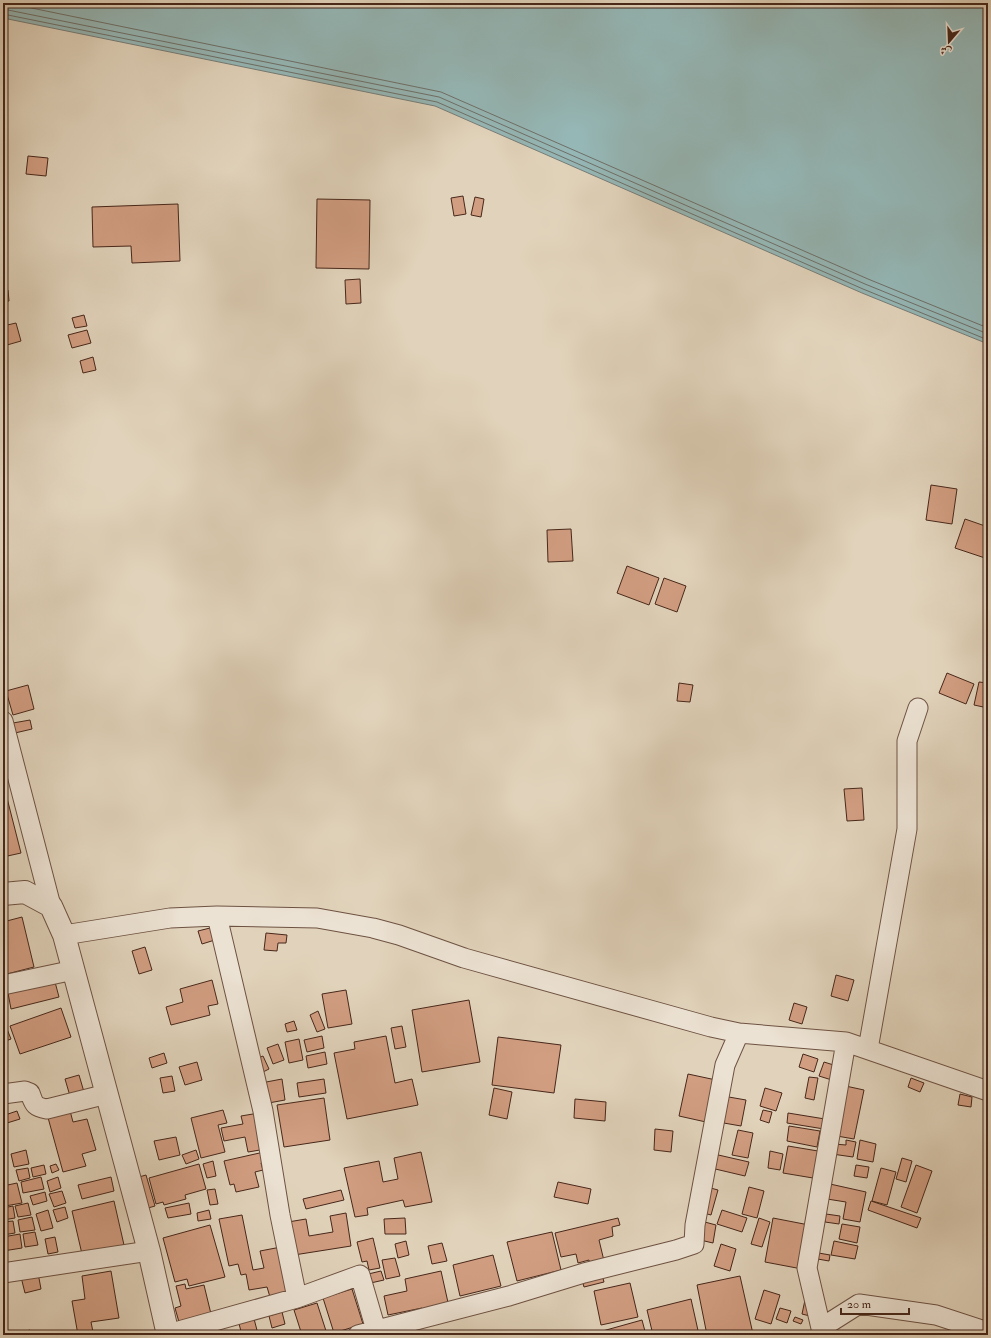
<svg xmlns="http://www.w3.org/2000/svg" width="991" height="1338" font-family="'IM FELL Double Pica',Amiri,serif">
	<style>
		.water { fill: #95b7b6; stroke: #767d78 }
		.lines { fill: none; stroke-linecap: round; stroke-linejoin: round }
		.shore { stroke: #6e6f68; stroke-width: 1 }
		.building { fill: #d29e82; stroke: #47271a }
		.minor-casing { stroke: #6e5242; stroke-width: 21 }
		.tertiary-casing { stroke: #6e5242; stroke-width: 24 }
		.minor { stroke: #ece2d3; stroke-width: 19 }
		.tertiary { stroke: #ece2d3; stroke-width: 22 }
	</style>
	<rect width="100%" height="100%" fill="#e1d3bb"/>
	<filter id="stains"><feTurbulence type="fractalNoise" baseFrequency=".005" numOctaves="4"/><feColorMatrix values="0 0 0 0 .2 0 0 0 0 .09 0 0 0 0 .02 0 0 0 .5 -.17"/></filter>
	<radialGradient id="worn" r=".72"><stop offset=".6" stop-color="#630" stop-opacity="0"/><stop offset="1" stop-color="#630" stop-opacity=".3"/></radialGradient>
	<path class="water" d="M3 3H988V344L862 293 435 106 3 18Z"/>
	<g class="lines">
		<path class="shore" d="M7 3 441 92 868 279 988 328
			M3 9 439 97 865 284 988 334
			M3 14 437 102 863 289 988 340"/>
	</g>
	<path class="building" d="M28 156 48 158 46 176 26 174Z
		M463 196 466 214 454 216 451 198Z
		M475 197 484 199 481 217 471 215Z
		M317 199 370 200 369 269 316 268Z
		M178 204 180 261 132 263 131 246 93 247 92 207Z
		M360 279 361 303 346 304 345 280Z
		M3 290H8L9 301 3 302Z
		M84 315 87 326 75 328 72 318Z
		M16 323 21 341 7 345 3 326Z
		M87 330 91 343 72 348 68 335Z
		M93 357 96 370 83 373 80 361Z
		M931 485 957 489 952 524 926 520Z
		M965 519 988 527V549L985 558 955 548Z
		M571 529 573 561 548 562 547 530Z
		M627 566 659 578 649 605 617 593Z
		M664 578 686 586 677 612 655 604Z
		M947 673 974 684 966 704 939 693Z
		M979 682 988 683V708L974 705Z
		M679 683 693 685 690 702 677 701Z
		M28 685 34 709 13 715 6 691Z
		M30 720 32 729 15 733 13 723Z
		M862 788 864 820 847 821 844 789Z
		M7 798 21 853 3 857V799Z
		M22 917 34 967 3 975V922Z
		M214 927 218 939 202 944 198 931Z
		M266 933 287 935 286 943H278L277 951 264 950Z
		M145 947 152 970 139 974 132 951Z
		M836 975 854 980 848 1001 831 996Z
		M212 980 218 1004 208 1006 210 1015 171 1025 166 1007 183 1002 180 989Z
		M55 982 59 997 11 1009 8 993Z
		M346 990 352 1024 328 1028 322 994Z
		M469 1000 480 1062 422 1072 412 1010Z
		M794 1003 807 1007 802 1024 789 1020Z
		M61 1008 71 1037 20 1054 10 1026Z
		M318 1011 325 1029 317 1032 310 1015Z
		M3 1019 11 1039 3 1042Z
		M294 1021 297 1030 287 1032 285 1024Z
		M402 1026 406 1047 395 1049 391 1028Z
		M322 1036 324 1048 307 1052 304 1040Z
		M386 1036 395 1083 412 1079 418 1105 347 1119 334 1053 355 1049 354 1042Z
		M498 1037 561 1045 554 1093 492 1085Z
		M299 1039 303 1060 289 1063 285 1042Z
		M278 1044 284 1060 273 1064 267 1048Z
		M325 1052 327 1064 308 1068 306 1056Z
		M164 1053 167 1063 152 1068 149 1058Z
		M803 1054 818 1059 814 1072 799 1067Z
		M263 1056 269 1069 261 1073 256 1059Z
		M197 1062 202 1080 185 1085 179 1067Z
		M824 1062 840 1067 835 1081 819 1076Z
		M688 1074 716 1080 706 1122 679 1116Z
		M79 1075 84 1092 70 1096 65 1079Z
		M172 1076 175 1091 163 1093 160 1078Z
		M809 1077 818 1078 814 1100 805 1098Z
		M911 1078 924 1083 920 1092 908 1087Z
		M282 1079 285 1100 263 1104 261 1083Z
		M324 1079 326 1093 299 1097 297 1083Z
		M841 1085 864 1090 854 1139 837 1136Z
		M494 1088 512 1092 507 1119 489 1115Z
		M765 1088 782 1093 776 1111 760 1106Z
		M960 1094 972 1097 971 1107 958 1105Z
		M723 1096 746 1100 741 1126 718 1122Z
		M324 1098 330 1140 284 1147 277 1105Z
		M575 1099 606 1102 605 1121 574 1118Z
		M69 1107 73 1122 87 1119 96 1150 82 1154 86 1166 63 1172 47 1114Z
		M223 1110 227 1123 218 1125 225 1152 201 1158 191 1118Z
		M763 1110 772 1112 769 1123 760 1120Z
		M17 1111 20 1119 7 1123 5 1115Z
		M259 1113 266 1149 248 1152 245 1137 224 1141 221 1128 243 1124 241 1116Z
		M788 1113 825 1119 824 1129 787 1123Z
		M789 1126 820 1131 817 1147 787 1141Z
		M655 1129 673 1131 671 1152 654 1150Z
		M738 1130 753 1133 748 1158 732 1155Z
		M176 1137 180 1155 159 1160 154 1141Z
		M846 1140 856 1142 853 1157 832 1154 834 1144 846 1145Z
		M860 1140 876 1144 873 1162 857 1159Z
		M788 1146 818 1151 813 1178 783 1173Z
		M26 1150 29 1164 14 1167 11 1154Z
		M196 1150 199 1159 186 1164 182 1155Z
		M770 1151 783 1154 780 1170 768 1168Z
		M264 1152 266 1162 261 1163 263 1170 255 1172 259 1187 236 1192 234 1184 230 1185 224 1161Z
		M421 1152 432 1202 405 1207 403 1200 367 1208 368 1215 355 1217 344 1168 379 1161 383 1182 398 1179 394 1158Z
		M714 1154 749 1162 745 1176 711 1168Z
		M902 1158 912 1161 906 1182 896 1179Z
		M213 1161 216 1176 207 1178 203 1164Z
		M56 1164 59 1170 52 1173 50 1166Z
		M199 1164 206 1189 185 1195 186 1199 164 1205 163 1202 156 1204 149 1178Z
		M44 1165 46 1174 33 1177 31 1168Z
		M856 1165 869 1167 867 1178 854 1176Z
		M916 1165 932 1171 917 1213 901 1207Z
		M28 1168 30 1178 19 1181 16 1170Z
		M881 1168 896 1172 887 1205 872 1201Z
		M146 1175 155 1206 148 1208 139 1177Z
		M41 1177 44 1189 23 1193 21 1182Z
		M58 1177 61 1188 50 1192 47 1181Z
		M111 1177 114 1191 82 1199 78 1185Z
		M558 1182 591 1189 588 1204 554 1197Z
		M17 1183 22 1203 5 1206 3 1197V1186Z
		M830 1184 866 1192 860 1222 843 1219 846 1202 827 1199Z
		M707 1187 718 1190 711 1215 700 1212Z
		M749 1187 764 1191 757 1218 742 1214Z
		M215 1189 218 1204 210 1205 207 1190Z
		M341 1190 344 1200 306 1209 303 1199Z
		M62 1191 66 1203 54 1207 49 1194Z
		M45 1192 47 1201 33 1205 30 1196Z
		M114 1201 124 1245 82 1254 72 1211Z
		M871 1201 921 1218 917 1228 868 1210Z
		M28 1203 31 1215 18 1217 15 1206Z
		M189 1203 191 1214 168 1218 165 1208Z
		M13 1206 15 1218 3 1220V1208Z
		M65 1207 68 1218 57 1222 53 1210Z
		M48 1210 53 1228 41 1231 36 1214Z
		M209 1210 211 1219 198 1221 197 1213Z
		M722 1210 747 1218 742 1232 717 1224Z
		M346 1213 351 1246 294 1255 288 1222 306 1219 309 1236 333 1232 330 1216Z
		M826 1214 840 1216 839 1224 825 1222Z
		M242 1215 253 1270 264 1268 260 1251 281 1247 290 1293 270 1297 267 1287 249 1290 246 1274 241 1275 238 1264 229 1266 219 1219Z
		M32 1217 35 1230 20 1232 18 1220Z
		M405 1218 406 1234H385L384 1219Z
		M618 1218 620 1225 612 1227 613 1236 599 1240 605 1265 591 1268 589 1260 578 1263 576 1254 561 1257 555 1233Z
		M759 1218 770 1222 762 1247 751 1244Z
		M773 1218 809 1225 802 1269 765 1262Z
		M13 1221 15 1233 3 1235V1222Z
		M701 1221 716 1225 713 1243 696 1239Z
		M842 1224 860 1227 857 1243 839 1239Z
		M210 1225 225 1277 189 1286 187 1279 175 1282 163 1238Z
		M35 1232 38 1245 25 1247 23 1234Z
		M552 1232 561 1270 517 1281 507 1242Z
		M20 1234 22 1248 3 1251V1237Z
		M55 1237 58 1252 48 1254 45 1239Z
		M373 1238 380 1268 369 1270 367 1261 362 1262 357 1242Z
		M406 1241 409 1255 398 1258 395 1244Z
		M834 1241 858 1246 855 1259 831 1255Z
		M442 1243 447 1261 432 1264 428 1246Z
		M721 1244 736 1249 730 1271 714 1266Z
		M813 1252 830 1255 829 1261 812 1258Z
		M493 1255 501 1286 460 1296 453 1265Z
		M395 1258 400 1276 386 1279 382 1260Z
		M111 1271 119 1318 91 1322 93 1332 78 1335 72 1301 85 1299 82 1276Z
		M381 1271 384 1280 366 1284 364 1275Z
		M441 1271 449 1307 423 1312 422 1308 388 1315 384 1296 407 1291 405 1279Z
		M601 1271 604 1282 584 1287 581 1276Z
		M38 1273 41 1289 25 1293 21 1277Z
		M740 1276 753 1334 707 1335 697 1285Z
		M630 1283 638 1317 601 1325 594 1291Z
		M185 1284 186 1289 204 1285 211 1314 179 1322 175 1308 181 1306 176 1286Z
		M352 1289 363 1324 334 1333 323 1298Z
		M764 1290 780 1295 771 1324 755 1319Z
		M691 1299 699 1335H653L647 1310Z
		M805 1300 810 1316 802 1314Z
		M317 1303 327 1334 302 1335 294 1310Z
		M780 1308 791 1311 787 1323 776 1319Z
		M282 1312 285 1324 272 1328 269 1316Z
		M253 1315 258 1334 263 1332V1335H242L238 1320Z
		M795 1317 803 1320 801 1324 793 1321Z
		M642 1320 646 1335H600L599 1332Z
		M30 1330 31 1335H11Z"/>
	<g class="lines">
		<g class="minor-casing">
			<path id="minor" d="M3 721 51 906
				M217 916 263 1111 280 1215 297 1298
				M64 935 170 918 217 916 317 918 373 928 399 935 464 958 711 1027 739 1033 846 1042 988 1091
				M3 985 74 970
				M868 1049 907 829V741L918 708
				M3 1094 25 1091 30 1093C34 1104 34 1107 47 1109L107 1094
				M3 1273 149 1251
				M821 1328 859 1304 936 1315 988 1332
				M168 1334 297 1298 360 1275 376 1330
				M358 1335 509 1296 584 1273 676 1250 694 1244 695 1225 725 1065 739 1033
				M821 1335V1328L807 1268 846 1042"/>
		</g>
		<g class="tertiary-casing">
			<path id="tertiary" d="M3 894 25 892 51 906 64 935 149 1251 168 1335"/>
		</g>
		<use href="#minor" class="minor"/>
		<use href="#tertiary" class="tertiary"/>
	</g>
	<rect width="991" height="1338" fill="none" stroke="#e1d3bb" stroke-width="16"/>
	<rect x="4" y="4" width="983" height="1330" fill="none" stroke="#47271a" stroke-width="2"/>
	<rect x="8" y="8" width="975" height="1322" fill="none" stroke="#47271a"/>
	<g transform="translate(949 42) rotate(199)" stroke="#ece2d3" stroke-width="3" paint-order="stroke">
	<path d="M0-3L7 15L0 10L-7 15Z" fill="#47271a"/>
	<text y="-6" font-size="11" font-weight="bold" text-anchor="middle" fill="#47271a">ش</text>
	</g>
	<path d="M841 1308v6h68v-6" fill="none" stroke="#47271a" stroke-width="2"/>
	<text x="847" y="1308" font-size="12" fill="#47271a" stroke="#ece2d3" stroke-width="3" paint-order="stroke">20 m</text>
	<rect width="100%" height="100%" filter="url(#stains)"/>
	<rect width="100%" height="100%" fill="url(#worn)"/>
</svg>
